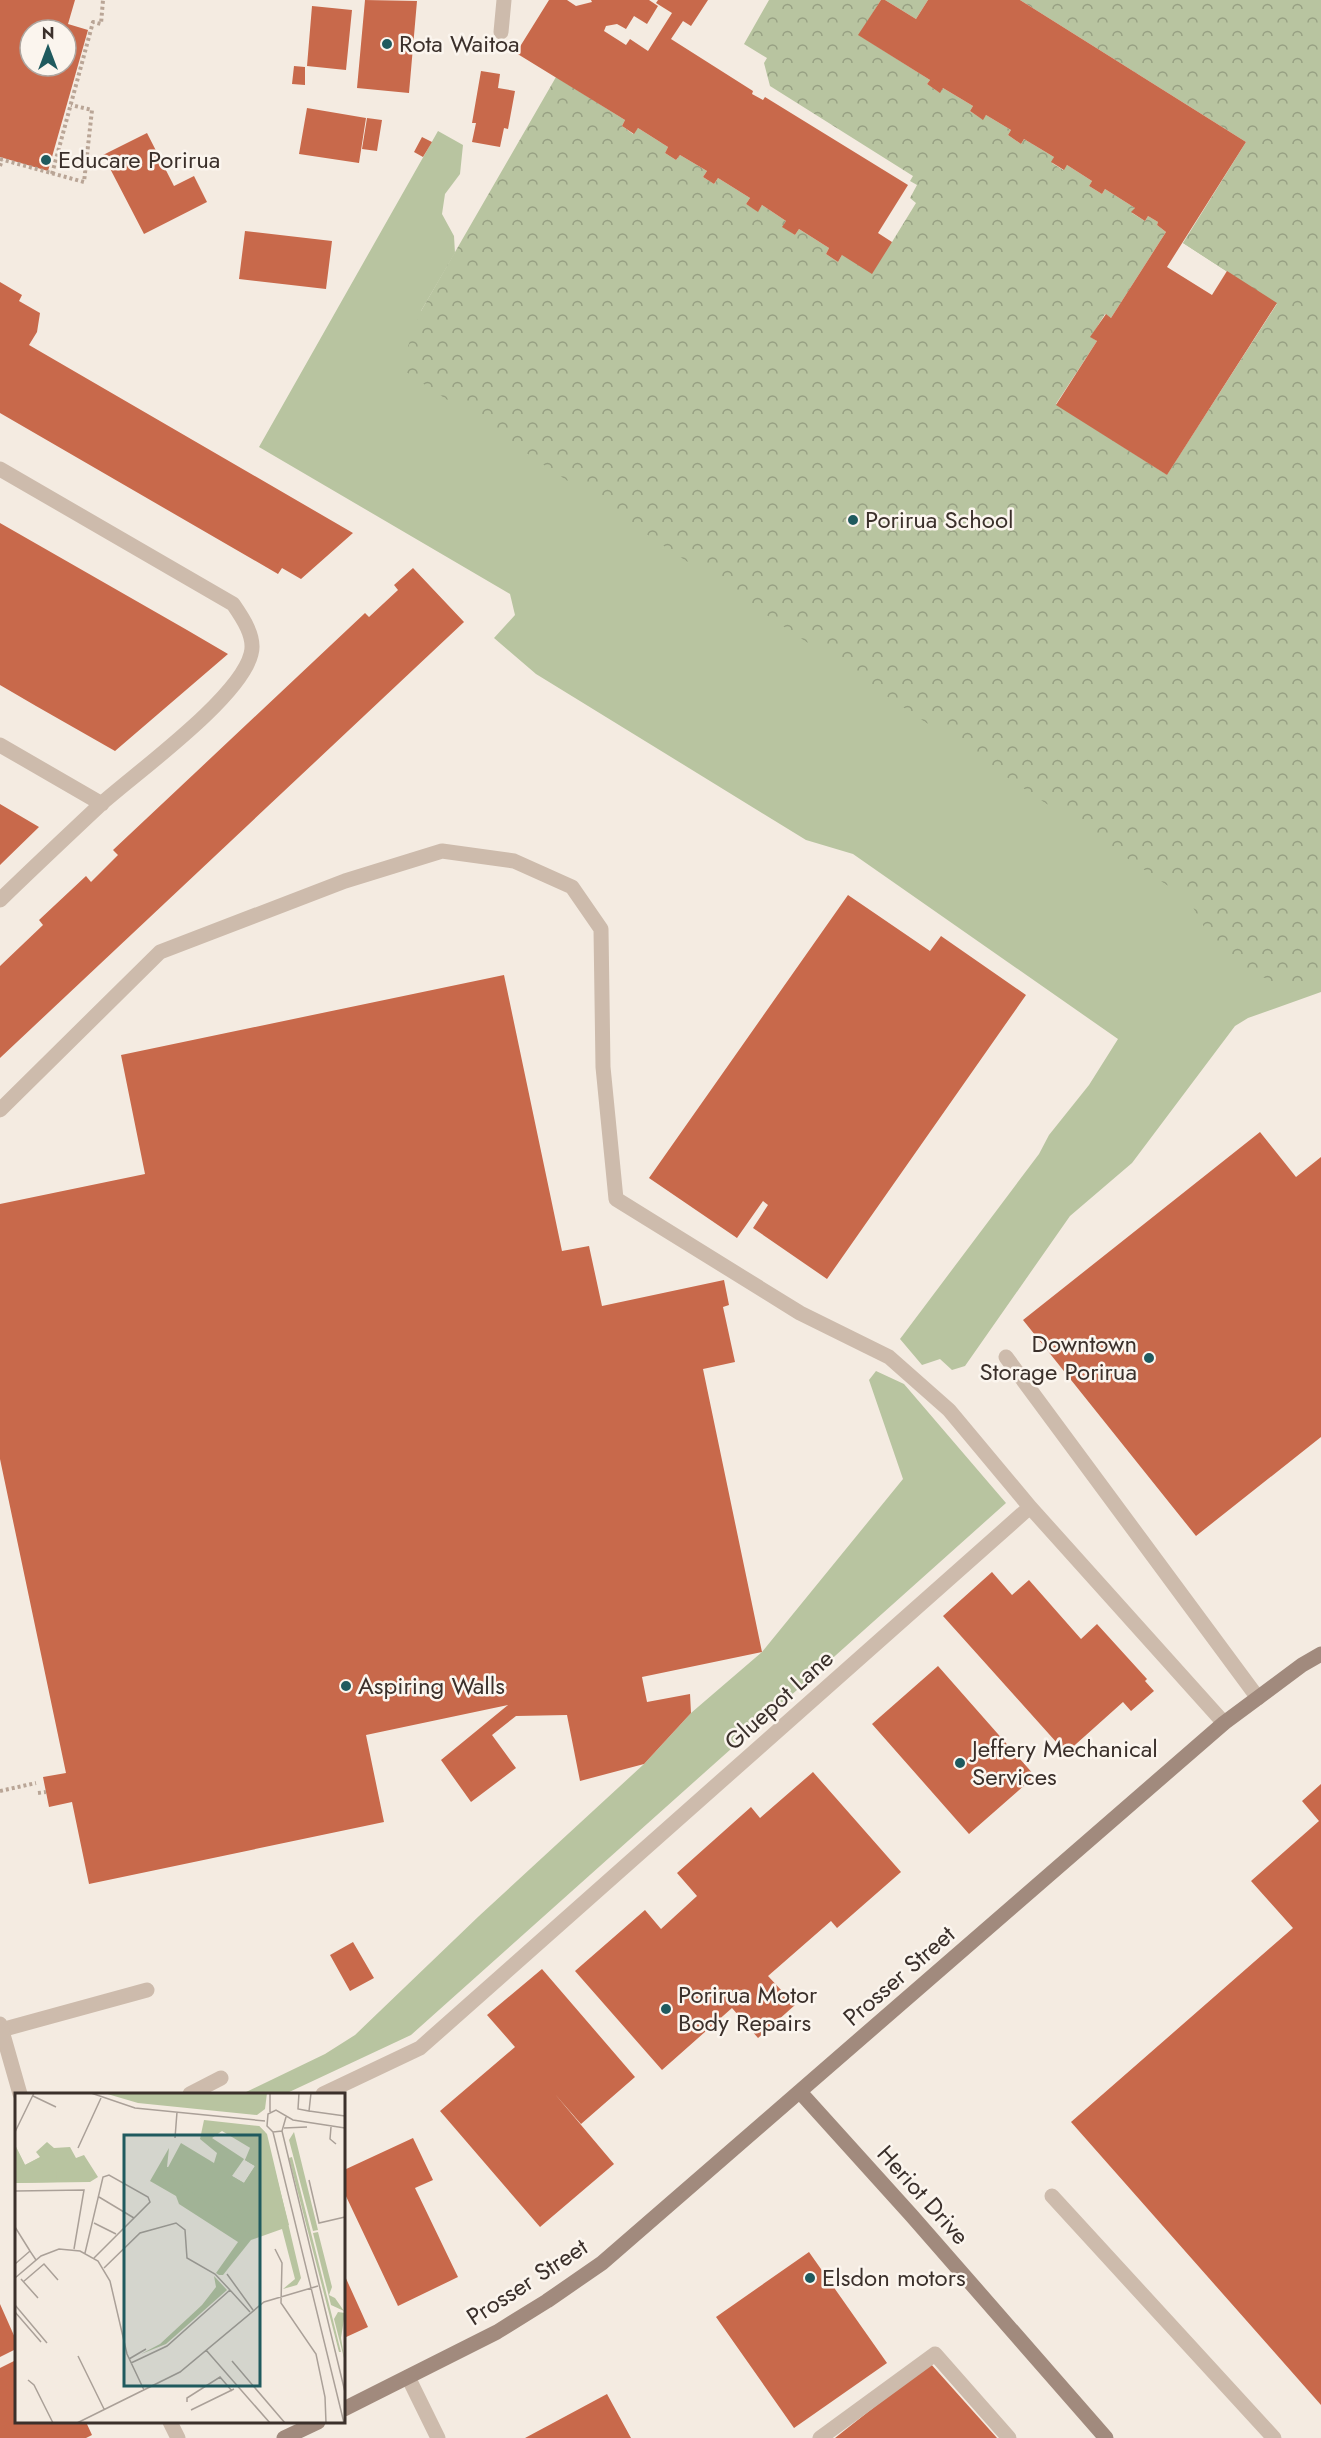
<svg xmlns="http://www.w3.org/2000/svg" width="1321" height="2438" font-family="Jost,sans-serif">
	<style>
		.grass { fill: #b8c4a0 }
		.park { fill: url(#park-crowns) }
		.building { fill: #c8694b; fill-rule: evenodd }
		.lines { fill: none; stroke-linecap: round; stroke-linejoin: round }
		.path { stroke: #b9a596; stroke-width: 4; stroke-dasharray: 3 3; stroke-linecap: butt }
		.lane { stroke: #cdbbac; stroke-width: 15 }
		.street { stroke: #cdbbac; stroke-width: 15 }
		.secondary { stroke: #a18a7d; stroke-width: 15 }
		.poi-dot { fill: #1f5a5e; stroke: #fbf5ee; stroke-width: 2 }
		.labels { text-anchor: middle; stroke-width: 5; stroke-linejoin: round; paint-order: stroke }
		.poi-label { font-size: 24px; fill: #3b302b; stroke: #fbf5ee; text-anchor: start }
		.street-label { font-size: 24px; fill: #3b302b; stroke: #fbf5ee }
		.inset-road { fill: none; stroke: #aaa098; stroke-width: 1.5 }
		.view { fill: #1f5a5e; fill-opacity: 0.15; stroke: #1f5a5e; stroke-width: 3 }
		.inset-edge { fill: none; stroke: #3b302b; stroke-width: 3 }
	</style>
	<defs>
		<pattern id="park-crowns" width="20" height="18" patternUnits="userSpaceOnUse" patternTransform="scale(1.5)"><rect width="20" height="18" fill="#b8c4a0"/><path d="M2 6a3 3 0 1 1 6 0M12 15a3 3 0 1 1 6 0" fill="none" stroke="#97a083"/></pattern>
	</defs>
	<rect width="100%" height="100%" fill="#f4ebe1"/>
	<path class="grass" d="M438 131 463 145 460 174 445 194 442 214 454 236 455 253 421 311 1056 405 1167 475 1277 304 1183 243 1321 140V992L1248 1018 1235 1026 1132 1163 1070 1216 965 1366 952 1370 940 1359 922 1365 900 1339 1039 1154 1049 1135 1089 1085 1118 1039 853 854 806 840 536 674 494 638 515 615 510 594 259 447Z
		M876 1371 904 1384 1006 1503 411 2035 285 2094H242L325 2054 355 2035 479 1916 644 1764 691 1713 762 1652 903 1479 869 1380Z"/>
	<path class="park" d="M769 0H881L859 35 930 80 927 84 939 92 943 88 973 106 970 111 982 119 986 115 1011 130 1008 135 1021 144 1024 139 1054 157 1052 163 1063 170 1067 165 1092 181 1089 186 1102 194 1105 189 1135 208 1132 213 1145 221 1148 216 1158 222 1157 225 1166 232 1111 318 1105 314 1091 337 1097 341 1056 404 1167 475 1277 304 1183 243 1246 142 1020 0H1321V976L1271 991 1265 978C1223 967 1209 936 1189 900L400 368 421 311 556 77 625 120 622 126 633 134 638 128 668 147 665 153 676 160 680 155 707 171 703 177 714 184 718 178 750 198 746 204 758 211 762 205 786 221 783 227 795 235 799 229 829 248 826 254 838 262 842 255 892 242 916 203 910 198 917 185 910 181 913 176 770 86 764 63 767 58 744 44Z
		M885 0H928L916 19Z"/>
	<path class="building" d="M0 0H75L68 24 88 30 48 171 0 157ZM30 30H66V66H30Z
		M365 0 417 1 409 93 357 88Z
		M549 0H567L576 6 592 2 591 0H649L658 6 647 24 634 16 626 29 617 24 606 26 604 31 626 45 630 39 648 51 672 13 656 3 658 0H708L691 26 683 21 671 39 753 91 752 94 763 100 765 97 908 185 878 233 892 242 872 274 842 255 838 262 826 254 829 248 799 229 795 235 782 227 786 221 762 205 758 212 746 204 750 198 718 178 714 184 703 177 707 171 680 155 676 160 665 153 668 147 638 128 634 134 622 126 625 120 516 53Z
		M881 0H885L916 19 928 0H1020L1246 142 1167 267 1212 295 1227 271 1277 303 1167 475 1056 405 1097 341 1090 337 1106 314 1111 318 1166 232 1157 225 1158 222 1148 216 1145 221 1131 212 1135 208 1105 189 1102 194 1089 186 1092 181 1067 165 1064 170 1051 162 1054 157 1024 139 1021 144 1008 135 1011 130 986 115 983 120 970 111 973 106 943 88 940 93 927 84 930 80 858 35Z
		M312 6 352 10 346 70 307 66Z
		M294 66 305 67V85L292 84Z
		M481 71 500 74 498 88 515 91 508 129 504 128 500 147 472 142 476 123H472Z
		M307 108 366 118 359 163 299 154Z
		M367 118 382 120 377 151 362 149Z
		M147 133 174 186 194 176 207 202 144 234 103 155Z
		M422 137 432 142 423 157 414 152Z
		M245 231 332 241 326 289 239 279Z
		M0 282 22 295 19 301 40 313 37 332 29 345 353 533 301 579 282 568 278 574 0 413Z
		M0 523 187 630 228 654 115 751 36 706 0 685Z
		M413 568 464 622 0 1058V966L43 925 39 920 86 876 91 882 118 855 113 850 179 788 365 613 369 617 398 590 394 585Z
		M0 804 39 827 0 865Z
		M848 895 930 951 941 936 1026 995 827 1279 753 1228 768 1205 763 1201 737 1238 649 1178Z
		M504 975 562 1251 589 1246 602 1306 724 1280 729 1305 723 1307 735 1362 703 1369 762 1652 642 1677 647 1702 690 1694 691 1713 644 1764 580 1781 567 1715 516 1716 492 1735 516 1768 471 1802 441 1760 508 1705 366 1735 384 1822 89 1884 72 1802 49 1807 43 1777 66 1773 0 1459V1204L145 1174 121 1055Z
		M1260 1132 1296 1177 1321 1157V1437L1196 1536 1023 1320Z
		M992 1572 1012 1595 1029 1580 1081 1639 1097 1624 1147 1679 1145 1681 1154 1691 1131 1711 1123 1702 1066 1753 943 1616Z
		M938 1666 1035 1776 969 1834 872 1724Z
		M813 1772 901 1872 837 1928 831 1921 768 1976 795 2005 758 2038 732 2008 662 2070 575 1971 645 1910 661 1929 697 1896 677 1873 751 1807 760 1818Z
		M1321 1784V2405L1071 2122 1293 1928 1251 1881 1319 1821 1302 1801Z
		M353 1942 374 1978 350 1991 330 1955Z
		M542 1969 635 2077 581 2124 554 2093 614 2164 540 2227 440 2111 515 2047 487 2015Z
		M413 2138 433 2180 415 2188 458 2277 398 2306 344 2192V2170Z
		M809 2252 887 2363 794 2428 716 2317Z
		M344 2274 368 2327 344 2338Z
		M0 2304 16 2340V2349L0 2357Z
		M16 2360V2422H86L92 2435 86 2438H0V2368Z
		M930 2363 997 2438H835Z
		M607 2394 631 2438H525Z"/>
	<g class="lines">
		<path class="path" d="M0 159 84 182 92 110 71 105
			M0 166 2 160
			M52 174 93 22 101 24 103 0
			M0 1791 36 1783
			M38 1793 46 1792"/>
		<path class="lane" d="M501 32 504 0
			M0 469 233 604C242 617 256 637 251 654 240 698 137 772 100 805 67 836 33 868 0 900
			M0 745 102 804
			M0 1110 160 952 345 881 442 851 514 861 572 887 601 929 603 1067 616 1199 800 1313 889 1357 949 1410 1030 1507
			M1006 1357 1258 1698
			M1 2030 147 1990
			M190 2094 221 2078
			M323 2094 420 2048 1030 1507 1224 1723
			M1052 2196 1274 2438
			M408 2377 438 2438
			M820 2438 935 2354 1009 2438"/>
		<path class="street" d="M0 2024 20 2094
			M170 2422 178 2438"/>
		<path class="secondary" d="M800 2092 912 2216 1106 2438
			M344 2409 497 2332 547 2301 602 2263 1224 1723 1302 1665 1321 1654
			M284 2438 318 2422"/>
	</g>
	<g class="poi-dot">
		<circle cx="387" cy="44" r="6"/>
		<circle cx="46" cy="160" r="6"/>
		<circle cx="853" cy="520" r="6"/>
		<circle cx="1149" cy="1358" r="6"/>
		<circle cx="346" cy="1686" r="6"/>
		<circle cx="960" cy="1763" r="6"/>
		<circle cx="666" cy="2009" r="6"/>
		<circle cx="810" cy="2278" r="6"/>
	</g>
	<g class="labels">
		<g class="poi-label">
			<text x="399" y="52">Rota Waitoa</text>
			<text x="58" y="168">Educare Porirua</text>
			<text x="865" y="528">Porirua School</text>
			<text x="1137" y="1352" text-anchor="end">Downtown<tspan x="1137" dy="28">Storage Porirua</tspan></text>
			<text x="358" y="1694">Aspiring Walls</text>
			<text x="972" y="1757">Jeffery Mechanical<tspan x="972" dy="28">Services</tspan></text>
			<text x="678" y="2003">Porirua Motor<tspan x="678" dy="28">Body Repairs</tspan></text>
			<text x="822" y="2286">Elsdon motors</text>
		</g>
		<g class="street-label">
			<text transform="translate(779 1700) rotate(-42)" y="8">Gluepot Lane</text>
			<text transform="translate(899 1976) rotate(-41)" y="8">Prosser Street</text>
			<text transform="translate(923 2195) rotate(48)" y="8">Heriot Drive</text>
			<text transform="translate(527 2282) rotate(-33)" y="8">Prosser Street</text>
		</g>
	</g>
	<g transform="translate(15 2093)">
		<rect width="330" height="330" fill="#f4ebe1"/>
		<path d="M244 33 252 41 286 185 282 192 268 196 280 186 267 136 236 147 208 182H204L201 180 223 149 164 111 161 103 135 88 154 55 152 74 198 72 229 90 240 73 230 67ZM279 39 303 137 298 138 274 47ZM32 49 39 55 55 54 61 65 69 62 83 84 75 89 0 90 11 81 0 52 10 72 25 64 21 59ZM277 64 326 259H324L274 65ZM303 139 317 194 314 202 320 205 329 218 316 212 298 140ZM199 183 212 197 151 251 126 261 145 251 187 212 201 194ZM323 219 330 220 326 245 330 269 319 226Z" fill="#b8c4a0"/>
		<path d="M89 0H252L250 16 242 22 123 10ZM189 27 244 33 250 39 274 132 239 144 150 80 166 50 199 70 202 60 185 46ZM207 38 237 56 230 67 240 73 229 90 217 83 229 66 197 45ZM0 52 10 72 26 64 41 79 42 89 0 90Z" fill="#b8c4a0" fill-rule="evenodd"/>
		<path class="inset-road" d="M76 0 120 15 250 28M284 0 283 16 294 18 296 0M18 3 41 14M294 18 330 23M255 19V0M271 24 267 38 258 39 252 33 253 21 261 17 278 27 330 35M316 34 315 46 321 51M269 35 292 34M267 38 330 299M0 39 19 0M258 39 329 330M160 45 162 19M63 55 86 5M294 87 304 130 330 124M1 98 69 97 59 156M84 104 119 125M79 130 101 141M0 134 15 158M260 156 267 170 266 210 301 261 310 304 311 330M70 160 88 84 94 82 133 104 135 109 79 165M0 171 15 158 21 167M89 175 125 140 161 130 170 137 172 165 200 181 215 197M212 181 238 217M0 185 26 163 44 156 65 158 83 168 95 188 112 261 129 297M6 186 23 205M8 189 29 171 43 187M0 212 32 250M0 219 26 249M191 257 255 330M63 263 89 316M114 266 131 256M217 268 270 330M116 270 152 253 215 197 235 219M13 287 19 292 38 330M172 309V305L205 284 217 298M176 317 219 296M62 330 165 279 249 209 303 193"/>
		<path class="view" d="M109 42H245V293H109Z"/>
		<rect width="330" height="330" class="inset-edge"/>
	</g>
	<g transform="translate(48 48)"><circle r="28" fill="#fbf5ee" stroke="#aea6a0" stroke-width="1.5"/>
	<path d="M0-4.5L10 22L0 15L-10 22Z" fill="#1f5a5e"/>
	<text y="-9" font-size="16" font-weight="bold" text-anchor="middle" fill="#3b302b">N</text>
	</g>
</svg>
